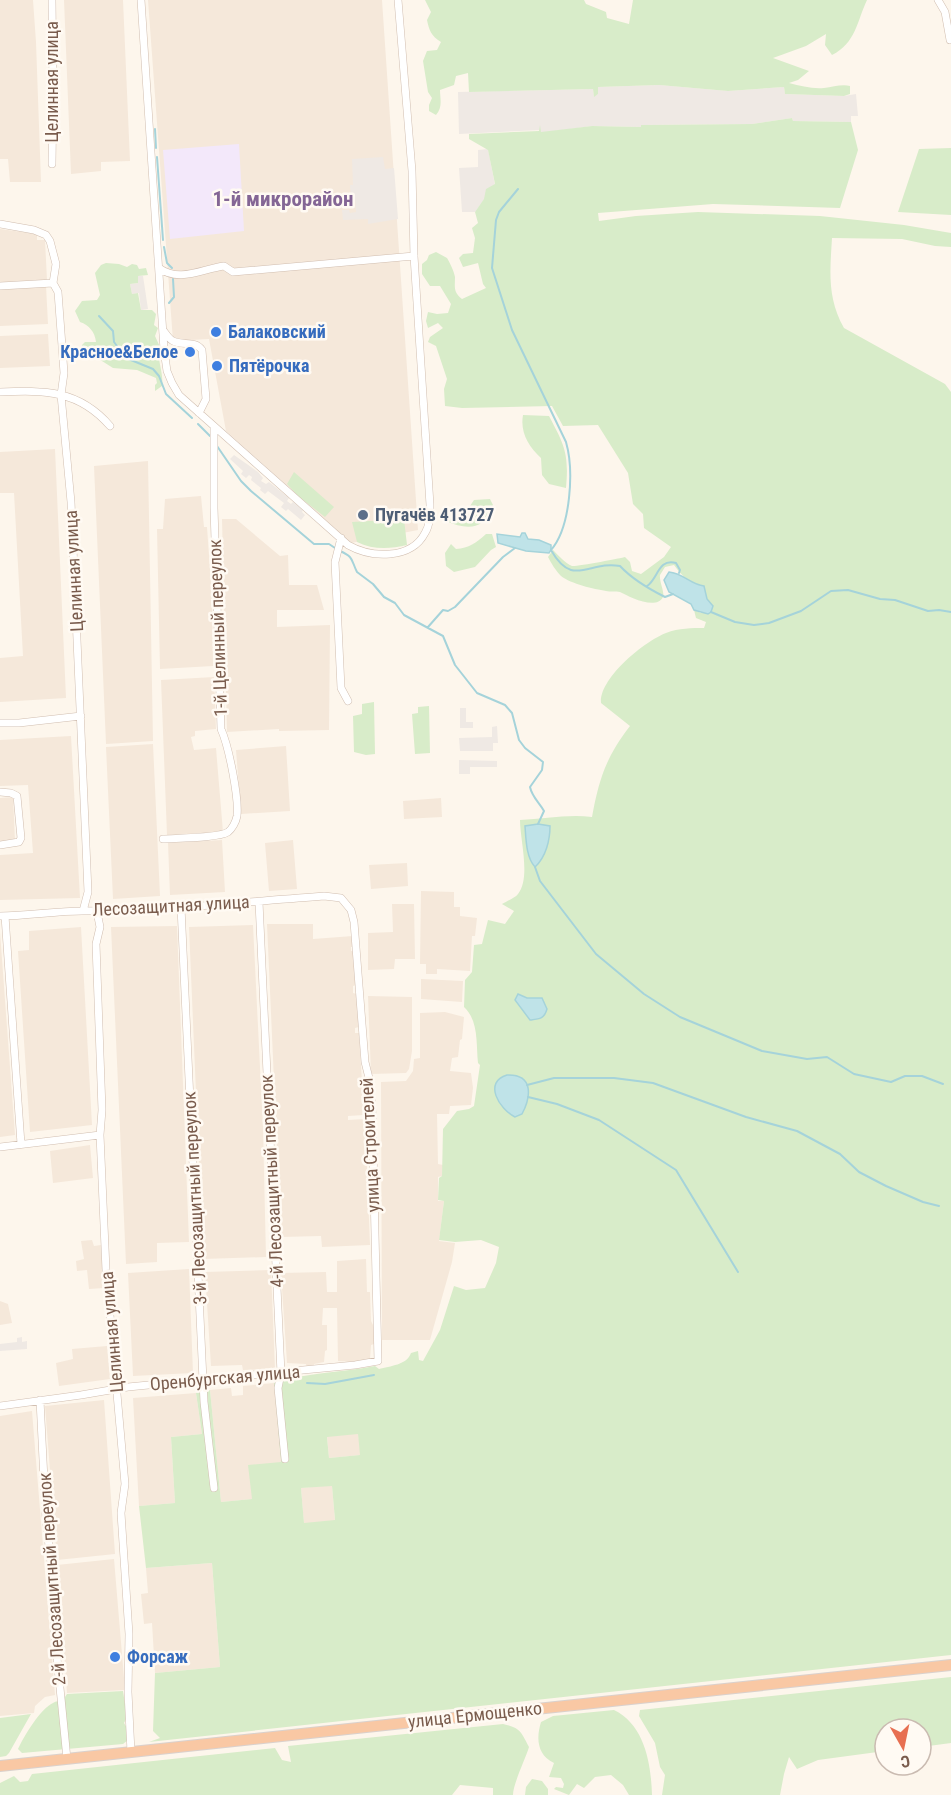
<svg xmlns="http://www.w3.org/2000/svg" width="951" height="1795" font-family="'Roboto Condensed',sans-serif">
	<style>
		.residential { fill: #f5e8da }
		.industrial { fill: #efe9e4 }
		.education { fill: #f3e8fa }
		.green { fill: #d8ecc9; fill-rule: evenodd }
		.water { fill: #bfe3e8; stroke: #a5d3da; stroke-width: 1.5 }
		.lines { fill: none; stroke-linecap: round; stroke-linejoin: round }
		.stream { stroke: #a5d3da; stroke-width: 2 }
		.minor-casing { stroke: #d1beb0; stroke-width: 8 }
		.trunk-casing { stroke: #dad1cd; stroke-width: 12 }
		.minor { stroke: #fff; stroke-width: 7 }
		.trunk { stroke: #f9c8a4; stroke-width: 10 }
		.shop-dot { fill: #3f7fe0; stroke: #fffaf3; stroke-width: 2 }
		.service-dot { fill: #5c6f8a; stroke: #fffaf3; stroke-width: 2 }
		.labels { text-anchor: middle; stroke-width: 5; stroke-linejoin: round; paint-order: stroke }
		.street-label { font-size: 18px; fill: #7a5c4d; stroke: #fffaf3 }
		.shop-label { font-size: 18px; font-weight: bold; fill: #366cbe; stroke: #fffaf3; text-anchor: start }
		.service-label { font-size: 18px; font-weight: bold; fill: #4e5e75; stroke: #fffaf3; text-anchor: start }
		.quarter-label { font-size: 21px; font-weight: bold; fill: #846695; stroke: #fffaf3 }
	</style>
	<rect width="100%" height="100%" fill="#fdf6ec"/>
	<path class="residential" d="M0 0H33L36 42 41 182H10L8 159H0Z
		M64 0H123L130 161 101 162V171L71 174Z
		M148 0H382L418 530 351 543 226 431 209 339 173 341Z
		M0 229 37 234V240H45L47 280 0 283Z
		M46 286 48 324 0 326V288Z
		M48 334 50 366 0 368V336Z
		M55 449 66 698 0 702V658L23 656 14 493H0V452Z
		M148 461 153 741 106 744 94 466Z
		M201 496 204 527H207L212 598 213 666 160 669 157 529H163L165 499Z
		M222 519H236L280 556 288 555 289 585H317L324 610H277V627L330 625 329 730 279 731V729L227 732Z
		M214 677 216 729 195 731V736L191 737 194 750 216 748 223 832 167 835 161 680Z
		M71 736 80 898 0 900V855L33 853 28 785 0 786V740Z
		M153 744 160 896 113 899 106 747Z
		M286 746 290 811 241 814 236 750Z
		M13 797 15 841 0 842V798Z
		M441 798 442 817 404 819 403 801Z
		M222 840 225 892 170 895 168 843Z
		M293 840 297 889 269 891 265 843Z
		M407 863 408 886 371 889 369 865Z
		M421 891 454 892V907H460V916L477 918 475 936H472L470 971 437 969V974H426V964H420Z
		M392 904H414L415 959H395L394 969 368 970V933L393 932Z
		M267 924H313V939L353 936 354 947H351V951H354L357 985 353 986V993L357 994 359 1027 355 1028V1033H359L364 1115 348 1116V1120L365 1119 370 1245 322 1247 321 1236 281 1237Z
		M253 925 263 1128 266 1257 203 1259 189 927Z
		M177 926 189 1242 157 1243V1262L126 1264 111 927Z
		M81 927 92 1125 30 1132 18 951 29 950V931Z
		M0 932 15 1135 0 1137Z
		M421 979 463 981 462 1002 421 999Z
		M368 996 412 997V1051L409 1069 406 1073 371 1074Z
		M445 1012 464 1017 462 1039 460 1040 458 1057 452 1058 450 1071 471 1073 473 1088 471 1105 450 1106 449 1114H437L438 1164 443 1165 442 1176 438 1177V1201H444L439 1241 455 1243 452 1262 430 1340H382L381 1082 406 1081 413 1071 414 1059 420 1058V1013Z
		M90 1145 93 1178 53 1183 50 1151Z
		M92 1240 94 1246 101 1245 104 1288 89 1289 87 1270 77 1271 76 1261 84 1259 81 1241Z
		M366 1259 367 1292H370L371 1321 374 1327V1344L371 1345 370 1359 355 1362 338 1361 337 1308H323L322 1325H327V1350L325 1351 324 1362 314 1364V1367L307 1368 306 1364 287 1363 281 1273 326 1272 327 1292H337V1261Z
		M189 1269 193 1373 133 1376 128 1273Z
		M271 1270 275 1369 243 1370 242 1365 211 1366 205 1272Z
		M0 1301 8 1304 12 1323 0 1325Z
		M107 1346 110 1379 59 1386 56 1363 73 1359 72 1349Z
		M274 1383 281 1462 252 1499 221 1502 210 1390 231 1388 232 1396 243 1395V1386Z
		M196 1393 202 1434 171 1437 175 1503 139 1506 133 1398Z
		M104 1400 115 1554 57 1560 45 1406Z
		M32 1411 55 1695 45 1697 35 1706 34 1713 0 1716V1416Z
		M358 1433 361 1455 329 1458 327 1436Z
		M332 1485 335 1521 304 1524 301 1488Z
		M114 1559 125 1690 67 1693 57 1565Z
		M212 1563 220 1667 155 1673 152 1623 144 1624 141 1594 148 1593 146 1568Z"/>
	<path class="industrial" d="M659 85 728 91 784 87 785 94 844 96 856 94 858 116H851V122L793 121 792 118 752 124 642 125 641 127 592 126 541 133 540 130 459 134 458 92 593 89 594 96 598 94 597 87Z
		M488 149 495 185 475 212H462L459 168 478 167V150Z
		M383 157 385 169 394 168 398 219 368 224V219L343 220 342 210H349L350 213 356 212 355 199H351L350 185H353L352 159Z
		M137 276H143L148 309 141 310 139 293 132 294 130 284 138 283Z
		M234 455 258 472 263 478 261 481 266 484 269 482 289 498 287 501 291 504 293 502 303 510 302 512 305 515 301 520 288 509 286 511 281 507 284 503 268 491 265 494 260 490 261 488 251 480 252 477 249 475 246 478 241 474 243 471 230 459Z
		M460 708H466V722H473V728H460Z
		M497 726 498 743H493V751H460L459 738 492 737V727Z
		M459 760 497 761V767H470V774H459Z
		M22 1337V1342L27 1341V1349L0 1351V1344L17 1342V1338Z"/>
	<path class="education" d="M239 144 244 231 170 239 163 150Z"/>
	<path class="green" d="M425 0H584L586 4 606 12 607 18 629 24 633 0H867C857 21 856 43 832 55L825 45 826 34 806 46 773 58 809 71 798 80 789 83C801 86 812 89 824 88 833 87 842 84 850 86V94L844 96 785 94 784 87 728 91 659 85 598 87V94L594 97 593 89 469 92 468 73 456 76 454 85 440 90C440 99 443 107 436 115L429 111V105L432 98 428 92 423 61 427 51 437 50 441 42C431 36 429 30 427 20L431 12Z
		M792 118 793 121 851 122 858 150 840 208 713 204 598 213 599 221 636 216 698 212 820 216 904 225 951 233V247L935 246 902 239 832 238C830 271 827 298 844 328L945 384 951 392V1655L149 1742 160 1738 153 1731 155 1673 220 1667 212 1563 146 1568 139 1506 175 1503 171 1437 202 1434 196 1393 210 1390 221 1502 252 1499 248 1465 281 1462 274 1383C307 1372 341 1373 375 1366L379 1369C390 1366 407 1365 411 1353L418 1351 419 1360 423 1361 440 1330 454 1286 466 1290 485 1288 496 1263 499 1247 481 1240 455 1242 439 1240 444 1201 438 1200 439 1178 442 1176 443 1129 457 1111 469 1109 474 1106 480 1065 478 1063C476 1044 479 1021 464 1007L465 980 472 972 474 945 482 944 488 920 505 924 514 911 502 904C507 901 515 898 518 894 531 878 520 840 520 820 544 819 568 814 592 817 599 779 606 757 630 726L601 703C599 678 645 641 666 633 679 628 692 628 704 628L706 622 696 618 694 610 701 613 711 612 712 606 707 599 704 587C691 585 681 575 674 565L665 567 660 575C659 581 665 593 663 597 656 611 628 596 620 592 616 591 610 592 606 591 594 589 571 584 561 576 556 571 551 563 548 557L553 550C558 555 565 563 572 566 575 567 622 558 625 557L630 562 632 571 641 574 664 557 671 547 644 528 643 514 633 504 628 473 598 425 563 426 552 406 462 408 445 406 444 389 447 379 436 346 428 342 430 337 443 328 438 323 428 328 426 321 428 312 437 314 448 313 451 304 440 286H430L422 274V264L427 260 429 255 436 252 447 258C450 263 454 271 455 277 455 287 453 292 462 299L486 288 483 284 478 263 463 267 459 258 463 254 473 253 475 238 472 228 478 223 475 212 484 199 486 189 495 184 488 150 469 139V134L539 131 540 125 541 132 592 126 641 127V125L752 124ZM358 1434 360 1455 329 1458 327 1437ZM332 1486 335 1520 304 1523 301 1488Z
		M951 148V215L898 212 919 149Z
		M106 263 119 264 127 267 132 264 137 265 139 269 146 268 148 275 138 276V283L130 284 132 294 138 293 141 310H152L156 314 154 325 158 328 155 336 160 347C156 359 164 372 162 386L155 391V385L157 383 156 378 137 370 113 368 83 349 82 345 85 342H96C95 332 89 325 80 322L75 311 82 301 97 300 100 295 95 273 101 265Z
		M523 415 549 416C565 446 569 454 566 488L549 484 542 475 541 458C528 446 520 432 523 415Z
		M294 472 334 507 325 517 298 496 287 484Z
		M490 499 493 505C484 531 468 530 445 521L444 512 448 508 453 509 456 516H466L470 514V506L474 500Z
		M404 519 407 545C390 549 373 550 357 542L352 522Z
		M486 534H492L496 547 491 550 475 567 454 572 446 566 445 553 451 544 456 549C469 548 476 543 486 534Z
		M374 702 375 754 366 755 354 752 353 716 362 714V704Z
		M429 706 430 753 415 754 412 714 418 713V707Z
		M951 1677V1743L921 1747V1729H885V1751L818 1760 797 1769 789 1757 784 1774 780 1795H662L665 1775 660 1767 655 1743 639 1716 640 1710Z
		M123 1691 127 1717 124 1723 127 1728 128 1740 123 1744 22 1753 18 1749C24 1736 41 1708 53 1703 56 1701 59 1701 63 1700L67 1694Z
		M614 1710C645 1725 651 1764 652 1795H629L623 1785 611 1775 595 1777 584 1788 577 1784 569 1795 554 1789 556 1787 563 1788 564 1784 561 1778 549 1777 554 1763C537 1755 536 1738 541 1722L553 1716Z
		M31 1714 9 1753 6 1756 0 1757V1718Z
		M503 1724C521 1728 521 1732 529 1747 525 1760 513 1784 513 1795H493V1788L460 1785 452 1795H0V1783L14 1776 20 1782 28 1781 32 1774 275 1748 282 1760 291 1762 288 1746Z
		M532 1779 542 1781 548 1789V1795H525L526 1787Z"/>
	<path class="water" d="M522 533H525L528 539 539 540 551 545V550L549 553 526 551 498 543 497 534 520 537Z
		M669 572C683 573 691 585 704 586L707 599 713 606 711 612 708 614 694 610 691 604 669 592 664 580Z
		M538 824 550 826C550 840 546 857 535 867 526 857 526 839 525 826Z
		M518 994 527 998H542L547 1009C544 1019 540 1019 530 1020L515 1000Z
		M507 1075C534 1074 531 1097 522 1114L515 1117C499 1109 483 1082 507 1075Z"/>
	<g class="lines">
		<path class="stream" d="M155 129 156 148
			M157 157 163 240
			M518 189 499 212 496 220 492 268 512 330 566 442C574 470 571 527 551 550 573 589 589 560 620 566 633 580 649 589 665 597L673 594
			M164 247 167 263 172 268
			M169 303 174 297 173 279
			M99 316 113 331 114 342 126 358 153 369 159 376 166 394 192 418
			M198 424 210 436
			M217 446 241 481 251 491 314 544H329L335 548
			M340 551C354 557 351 560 357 572L373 584 384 597 395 603 404 615 443 636 455 665 477 693 505 705 512 713 519 740 525 748 543 762 542 770 530 787C532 797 539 802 544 811L538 824
			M647 586C658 579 658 558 676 563L680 570 679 573
			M711 612 735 622 754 625 769 623 801 611 831 591 848 590 880 599 895 600 928 611 939 610 951 612
			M428 627 443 610 448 611 455 607 503 557 515 548
			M535 867 540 881 596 954 644 994 680 1017 762 1051 807 1059 827 1057 854 1074 891 1082 905 1076H922L943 1084
			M527 1085 554 1078H614L653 1083 746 1117 797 1131 840 1154 859 1172 886 1186 923 1202 939 1206
			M528 1097 557 1104 599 1120 676 1170 738 1272
			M307 1383 325 1384 374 1375"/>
		<g class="minor-casing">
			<path id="minor" d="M141 0 164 350 167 371 172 383 179 395 348 545C371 558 411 560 425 533 430 525 430 515 430 505L414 256 412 171 398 0
				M938 0 945 12 950 40
				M52 164 53 92 52 0
				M0 224 34 230 46 235 50 241 56 264 53 283 58 292 64 373 61 395 71 502 88 892 83 911
				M159 268C179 283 202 269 224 266L233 272 414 256
				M0 286 53 283
				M163 330C166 334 169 339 173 341 183 346 195 340 202 350L206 399 199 413
				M0 392C45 390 79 390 110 426
				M341 538 335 562 341 688 348 701
				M0 723H19L81 716
				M0 792 11 793 17 796 21 838 19 842 0 845
				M163 839C176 838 219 838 228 832 232 829 236 822 237 816 239 798 229 747 221 729L214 508V427
				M259 902 281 1373 278 1388 285 1459
				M181 907 204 1402 214 1488
				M97 912 100 927 96 944 102 1110 100 1135 106 1270 125 1484 121 1513 129 1634 128 1692 131 1752
				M0 916C27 916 55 911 82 911 163 911 243 902 324 896L341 898 351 910 354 922 365 1062 369 1078 372 1106 378 1361 355 1365 128 1387 81 1395 0 1406
				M5 916 21 1144
				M0 1147 100 1135
				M40 1400 46 1520 51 1563 55 1637 67 1759"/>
		</g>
		<g class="trunk-casing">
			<path id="trunk" d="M0 1766 951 1665"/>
		</g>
		<use href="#minor" class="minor"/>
		<use href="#trunk" class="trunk"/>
	</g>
	<g class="shop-dot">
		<circle cx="216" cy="332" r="6"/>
		<circle cx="190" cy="352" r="6"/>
		<circle cx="217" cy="366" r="6"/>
		<circle cx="115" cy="1657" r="6"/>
	</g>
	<circle class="service-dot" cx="363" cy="515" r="6"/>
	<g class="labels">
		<g class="street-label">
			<text transform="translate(52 82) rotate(-90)" y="6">Целинная улица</text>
			<text transform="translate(74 571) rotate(-93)" y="6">Целинная улица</text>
			<text transform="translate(218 628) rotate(-92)" y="6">1-й Целинный переулок</text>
			<text transform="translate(171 906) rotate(-3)" y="6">Лесозащитная улица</text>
			<text transform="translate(370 1145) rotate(-93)" y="6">улица Строителей</text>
			<text transform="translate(272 1181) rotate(-93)" y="6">4-й Лесозащитный переулок</text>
			<text transform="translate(195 1198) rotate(-93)" y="6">3-й Лесозащитный переулок</text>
			<text transform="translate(112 1332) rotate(-95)" y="6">Целинная улица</text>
			<text transform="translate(225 1378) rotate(-5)" y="6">Оренбургская улица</text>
			<text transform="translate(52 1579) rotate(-94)" y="6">2-й Лесозащитный переулок</text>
			<text transform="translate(475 1715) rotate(-6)" y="6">улица Ермощенко</text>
		</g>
		<g class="shop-label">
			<text x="228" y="338">Балаковский</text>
			<text x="178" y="358" text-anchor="end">Красное&amp;Белое</text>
			<text x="229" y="372">Пятёрочка</text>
			<text x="127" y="1663">Форсаж</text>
		</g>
		<g class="service-label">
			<text x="375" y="521">Пугачёв 413727</text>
		</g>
		<g class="quarter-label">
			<text x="283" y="206">1-й микрорайон</text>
		</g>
	</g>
	<g transform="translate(903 1747) rotate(171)"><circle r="28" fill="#fffaf3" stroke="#cabbb1" stroke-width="1.5"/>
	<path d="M0-4.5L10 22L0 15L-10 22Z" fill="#e76f51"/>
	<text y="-9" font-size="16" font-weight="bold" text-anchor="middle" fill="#7a5c4d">С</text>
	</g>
</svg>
